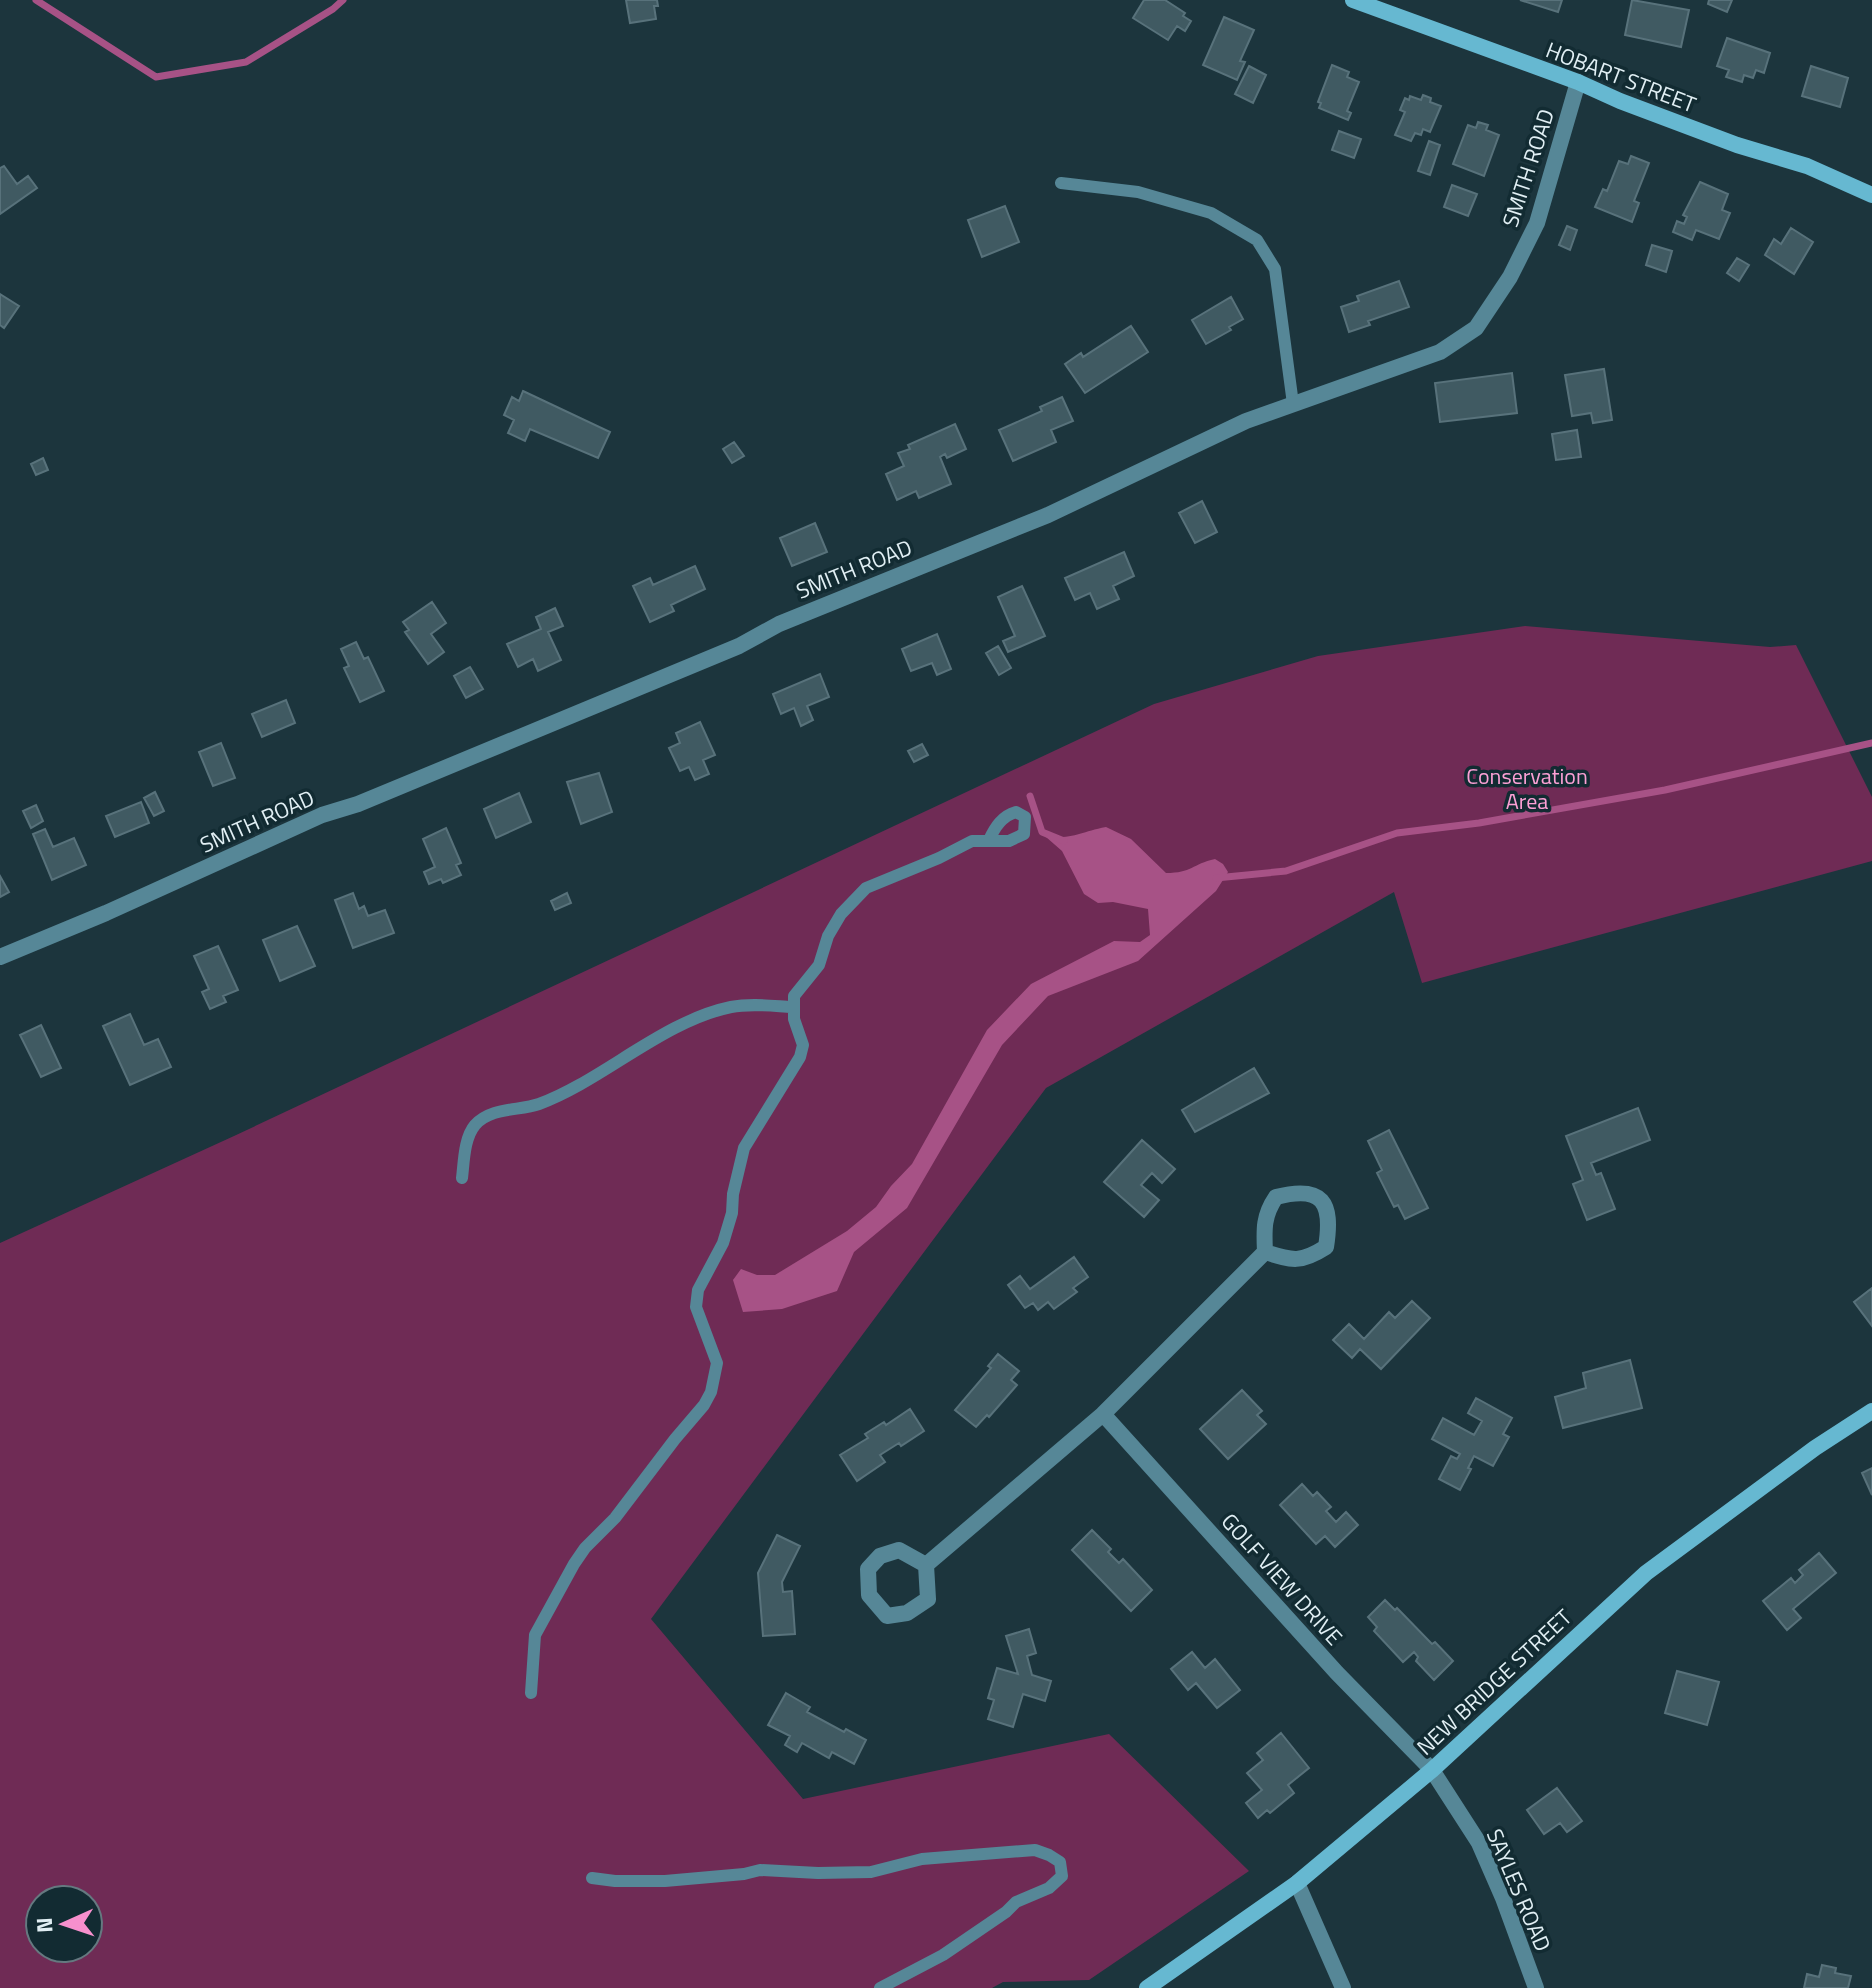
<svg xmlns="http://www.w3.org/2000/svg" width="1872" height="1988" font-family="'Titillium Web',sans-serif">
	<style>
		.green { fill: #6f2b55; fill-rule: evenodd }
		.water { fill: #a75286 }
		.lines { fill: none; stroke-linecap: round; stroke-linejoin: round }
		.stream { stroke: #a75286; stroke-width: 7 }
		.building { fill: #405a62; stroke: #58727b; stroke-width: 2 }
		.lane { stroke: #568797; stroke-width: 12 }
		.street { stroke: #568797; stroke-width: 16 }
		.secondary { stroke: #66b8d1; stroke-width: 16 }
		.labels { text-anchor: middle; stroke-width: 7; stroke-linejoin: round; paint-order: stroke }
		.street-label { font-size: 22px; fill: #e1eff4; stroke: #122b32 }
		.park-label { font-size: 22px; fill: #fca0d5; stroke: #122b32 }
	</style>
	<rect width="100%" height="100%" fill="#1c353d"/>
	<path class="green" d="M1525 626 1770 647 1796 645 1872 797V861L1422 983 1394 892 1046 1088 651 1619 803 1799 1109 1734 1249 1871 1089 1980 1003 1982 992 1988H0V1243L234 1136 1154 704 1318 656ZM40 1900H88V1948H40Z"/>
	<path class="water" d="M1106 827 1131 839 1166 873C1192 873 1192 864 1215 859L1223 864 1228 872 1216 891 1138 961 1048 996 1002 1045 907 1208 854 1252 837 1291 782 1309 743 1312 733 1280 741 1269 757 1275H775L847 1231 876 1207 891 1186 912 1164 987 1030 1031 984 1114 941 1140 942 1150 935 1148 909 1113 902 1098 903 1084 894 1062 851 1046 837C1075 839 1080 832 1106 827Z"/>
	<g class="lines">
		<path class="stream" d="M36 0 156 77 246 62 333 9 343 0
			M1030 796 1042 832 1064 841
			M1216 878 1286 871 1397 833 1479 823 1665 790 1872 743"/>
	</g>
	<path class="building" d="M626 0H657L658 6H654L656 19 630 23Z
		M1144 0H1165L1185 13 1183 16 1191 21 1185 31 1177 26 1168 40 1133 18Z
		M1520 0H1562L1558 12Z
		M1632 0 1689 10 1681 47 1625 35Z
		M1709 0H1732L1727 12 1708 4Z
		M1224 17 1254 30 1240 61 1245 62 1237 80 1203 65Z
		M1727 38 1770 53 1764 73 1756 70 1753 78 1744 75 1742 82 1726 77 1729 70 1717 66Z
		M1332 65 1349 72 1347 77 1359 82 1347 111 1351 113 1348 120 1319 108 1321 103 1318 102Z
		M1249 66 1266 75 1253 103 1235 94Z
		M1811 66 1848 78 1840 107 1802 96Z
		M1423 95 1431 98 1430 102 1441 106 1430 132 1423 129 1421 135 1415 133 1411 141 1395 135 1405 112 1400 110 1405 98 1409 100 1410 96 1421 100Z
		M1478 122 1488 125 1486 130 1499 135 1484 176 1453 164 1468 125 1476 128Z
		M1339 131 1361 139 1354 158 1332 150Z
		M1429 141 1440 145 1430 175 1418 171Z
		M1631 156 1649 163 1634 201 1639 203 1632 222 1595 207 1603 189 1607 191 1619 161 1628 164Z
		M4 166 17 184 28 176 37 188 0 214V168Z
		M1700 182 1728 194 1722 210 1730 213 1719 239 1696 230 1692 240 1673 232 1677 221 1684 224 1687 217 1683 215Z
		M1452 185 1477 194 1468 216 1444 207Z
		M1005 206 1019 242 982 257 968 220Z
		M1567 226 1577 230 1570 250 1559 245Z
		M1791 228 1813 242 1794 274 1765 255 1774 239 1781 244Z
		M1652 245 1672 251 1666 272 1646 265Z
		M1737 258 1749 265 1739 281 1727 273Z
		M1399 281 1409 307 1368 321 1370 325 1349 332 1341 307 1359 301 1357 296Z
		M0 294 19 306 4 328 0 325Z
		M1231 297 1243 319 1229 327 1231 330 1206 344 1192 320Z
		M1131 326 1148 352 1085 393 1065 364 1081 353 1083 357Z
		M1604 369 1612 420 1593 423 1591 413 1572 416 1565 375Z
		M1512 373 1517 413 1440 422 1435 383Z
		M523 391 610 432 598 458 530 429 525 441 508 433 514 420 504 415 512 397 519 401Z
		M1062 397 1073 421 1051 430 1056 442 1013 461 999 430 1042 411 1040 407Z
		M955 424 966 449 947 458 945 454 940 457 951 484 919 498 916 491 897 500 886 474 904 466 898 453 910 449 908 445Z
		M1577 430 1581 457 1556 460 1552 434Z
		M734 442 744 456 732 463 723 449Z
		M43 458 48 470 36 475 31 464Z
		M1202 501 1217 532 1195 543 1179 513Z
		M815 523 827 552 792 566 780 538Z
		M1124 552 1134 576 1113 586 1119 599 1097 609 1090 593 1075 600 1065 578Z
		M695 566 705 589 671 605 674 611 650 622 633 586 650 578 653 585Z
		M1022 586 1045 636 1008 652 1003 641 1015 636 998 597Z
		M432 602 446 623 431 634 444 652 428 664 405 632 409 630 403 622Z
		M555 608 563 626 548 632 561 660 538 671 533 659 518 667 507 644 541 629 536 617Z
		M937 634 951 669 937 675 932 663 911 671 902 649Z
		M356 642 364 659 368 657 384 691 360 702 344 668 349 666 341 649Z
		M998 646 1011 668 999 675 986 653Z
		M470 667 483 689 466 698 454 676Z
		M820 674 829 697 807 706 813 720 801 726 794 708 781 714 773 694Z
		M286 700 295 723 262 737 252 714Z
		M700 722 715 755 703 760 709 774 695 780 689 767 680 771 669 748 680 743 676 733Z
		M221 743 235 778 213 786 199 752Z
		M922 744 928 755 914 762 908 751Z
		M599 773 612 812 581 824 567 782Z
		M155 792 164 811 154 816 144 798Z
		M519 793 531 822 496 838 484 809Z
		M141 802 149 823 115 837 106 816Z
		M36 805 43 821 31 828 23 811Z
		M446 828 461 863 456 865 461 875 443 883 441 879 429 884 424 872 435 867 423 839Z
		M45 829 53 847 74 838 86 865 52 880 33 834Z
		M0 876 9 892 0 897Z
		M353 893 359 909 364 906 368 916 385 910 394 933 353 948 335 900Z
		M567 893 571 903 555 910 551 901Z
		M297 926 315 966 280 981 263 940Z
		M218 946 238 990 223 996 226 1002 210 1009 202 992 209 989 194 956Z
		M130 1014 144 1045 158 1039 171 1067 130 1085 103 1026Z
		M41 1025 61 1068 41 1077 20 1035Z
		M1254 1068 1269 1093 1195 1132 1182 1110Z
		M1638 1108 1650 1140 1591 1163 1596 1175 1601 1173 1615 1209 1587 1220 1573 1184 1583 1180 1566 1136Z
		M1389 1130 1428 1208 1405 1219 1398 1205 1394 1207 1377 1173 1382 1170 1368 1141Z
		M1142 1140 1175 1169 1162 1183 1152 1173 1141 1185 1159 1200 1144 1217 1104 1182Z
		M1074 1257 1088 1277 1073 1288 1077 1292 1054 1309 1048 1302 1038 1310 1033 1303 1025 1308 1008 1285 1020 1276 1030 1289Z
		M1872 1288V1326L1854 1302Z
		M1412 1301 1430 1318 1381 1369 1360 1349 1352 1358 1333 1340 1349 1324 1364 1339 1389 1312 1395 1318Z
		M998 1354 1019 1371 1011 1380 1017 1385 989 1417 987 1415 976 1427 955 1410 991 1368 988 1366Z
		M1630 1360 1642 1408 1563 1428 1555 1397 1586 1388 1583 1373Z
		M1242 1390 1262 1411 1257 1415 1266 1424 1228 1459 1200 1429Z
		M1476 1398 1512 1418 1503 1434 1509 1437 1493 1466 1474 1456 1468 1468 1471 1469 1460 1490 1439 1479 1451 1456 1457 1459 1460 1454 1432 1439 1443 1418 1474 1435 1482 1421 1468 1413Z
		M910 1409 924 1431 901 1446 899 1443 880 1455 885 1462 857 1481 840 1455 868 1438 865 1434 884 1422 886 1425Z
		M1872 1468V1495L1862 1473Z
		M1302 1484 1313 1496 1317 1492 1331 1507 1326 1511 1336 1522 1346 1512 1358 1525 1335 1547 1325 1536 1316 1544 1280 1505Z
		M1092 1530 1111 1549 1108 1552 1119 1563 1123 1559 1152 1590 1131 1611 1072 1550Z
		M777 1535 800 1546 782 1582 783 1592 792 1591 795 1634 763 1636 758 1573Z
		M1819 1553 1836 1573 1793 1609 1801 1618 1787 1630 1763 1601 1791 1578 1795 1583 1803 1575 1799 1570Z
		M1385 1600 1395 1610 1397 1608 1432 1644 1435 1642 1453 1661 1434 1680 1416 1661 1418 1657 1414 1652 1403 1662 1374 1631 1377 1627 1368 1617Z
		M1029 1629 1036 1653 1027 1656 1032 1675 1051 1681 1045 1701 1023 1694 1013 1727 988 1719 994 1700 988 1698 997 1668 1018 1674 1006 1636Z
		M1192 1652 1205 1668 1215 1659 1240 1690 1217 1708 1196 1683 1188 1690 1171 1669Z
		M1677 1671 1719 1682 1707 1725 1665 1713Z
		M786 1693 810 1707 807 1712 844 1732 846 1729 866 1740 854 1764 832 1752 829 1758 802 1743 797 1752 785 1745 790 1736 768 1725Z
		M1281 1733 1309 1768 1288 1785 1294 1793 1270 1813 1267 1810 1258 1818 1246 1803 1262 1790 1247 1773 1263 1760 1257 1753Z
		M1557 1788 1582 1821 1567 1832 1560 1823 1544 1834 1527 1810Z
		M1822 1965 1836 1968 1835 1973 1851 1976 1848 1988H1804L1807 1974 1819 1977Z"/>
	<g class="lines">
		<path class="lane" d="M1061 183 1138 192 1211 213 1257 240 1275 269 1293 404
			M462 1178C464 1162 464 1138 475 1125 491 1107 519 1111 539 1104 602 1081 663 1021 731 1007 751 1003 773 1006 792 1007
			M531 1693 535 1635 574 1564 585 1548 615 1518 675 1439 704 1405 711 1392 717 1363 696 1307 698 1290 723 1243 732 1213 733 1194 744 1148 800 1057 803 1045 794 1019V996L819 965 828 936 841 914 866 888 939 858 972 841H1009L1024 834 1025 817 1016 812C1002 816 995 827 989 840
			M592 1878 615 1881H665L744 1874 760 1870 818 1873 871 1872 922 1859 1035 1850 1049 1855 1060 1862 1062 1876 1049 1888 1016 1902 1006 1912 943 1955 880 1988"/>
		<path class="street" d="M0 957 106 913 322 815 358 804 739 646 779 624 1048 515 1246 421 1440 352 1476 328 1510 277 1537 223 1578 82
			M1103 1414 1265 1252C1264 1230 1263 1216 1276 1197 1323 1185 1333 1202 1326 1247 1301 1263 1293 1261 1265 1252
			M926 1565 899 1550 880 1556 868 1569 869 1595 887 1616 907 1613 928 1599 926 1565 1103 1414 1337 1673 1432 1770 1479 1843 1503 1898 1536 1988
			M1297 1883 1343 1988"/>
		<path class="secondary" d="M1353 0 1578 82 1620 101 1737 145 1807 166 1872 195
			M1147 1988 1297 1883 1432 1770 1646 1573 1815 1448 1872 1411"/>
	</g>
	<g class="labels">
		<g class="street-label">
			<text transform="translate(1621 77) rotate(21)" y="8">HOBART STREET</text>
			<text transform="translate(1528 168) rotate(-72)" y="8">SMITH ROAD</text>
			<text transform="translate(854 569) rotate(-22)" y="8">SMITH ROAD</text>
			<text transform="translate(257 821) rotate(-24)" y="8">SMITH ROAD</text>
			<text transform="translate(1282 1579) rotate(48)" y="8">GOLF VIEW DRIVE</text>
			<text transform="translate(1494 1682) rotate(-43)" y="8">NEW BRIDGE STREET</text>
			<text transform="translate(1519 1890) rotate(67)" y="8">SAYLES ROAD</text>
		</g>
		<g class="park-label">
			<text x="1527" y="784">Conservation<tspan x="1527" dy="25">Area</tspan></text>
		</g>
	</g>
	<g transform="translate(64 1924) rotate(267)"><circle r="38" fill="#122b32" stroke="#657980" stroke-width="2"/>
	<path d="M0-6L14 30L0 20L-14 30Z" fill="#f790cd"/>
	<text y="-12" font-size="22" font-weight="bold" text-anchor="middle" fill="#e1eff4">N</text>
	</g>
</svg>
